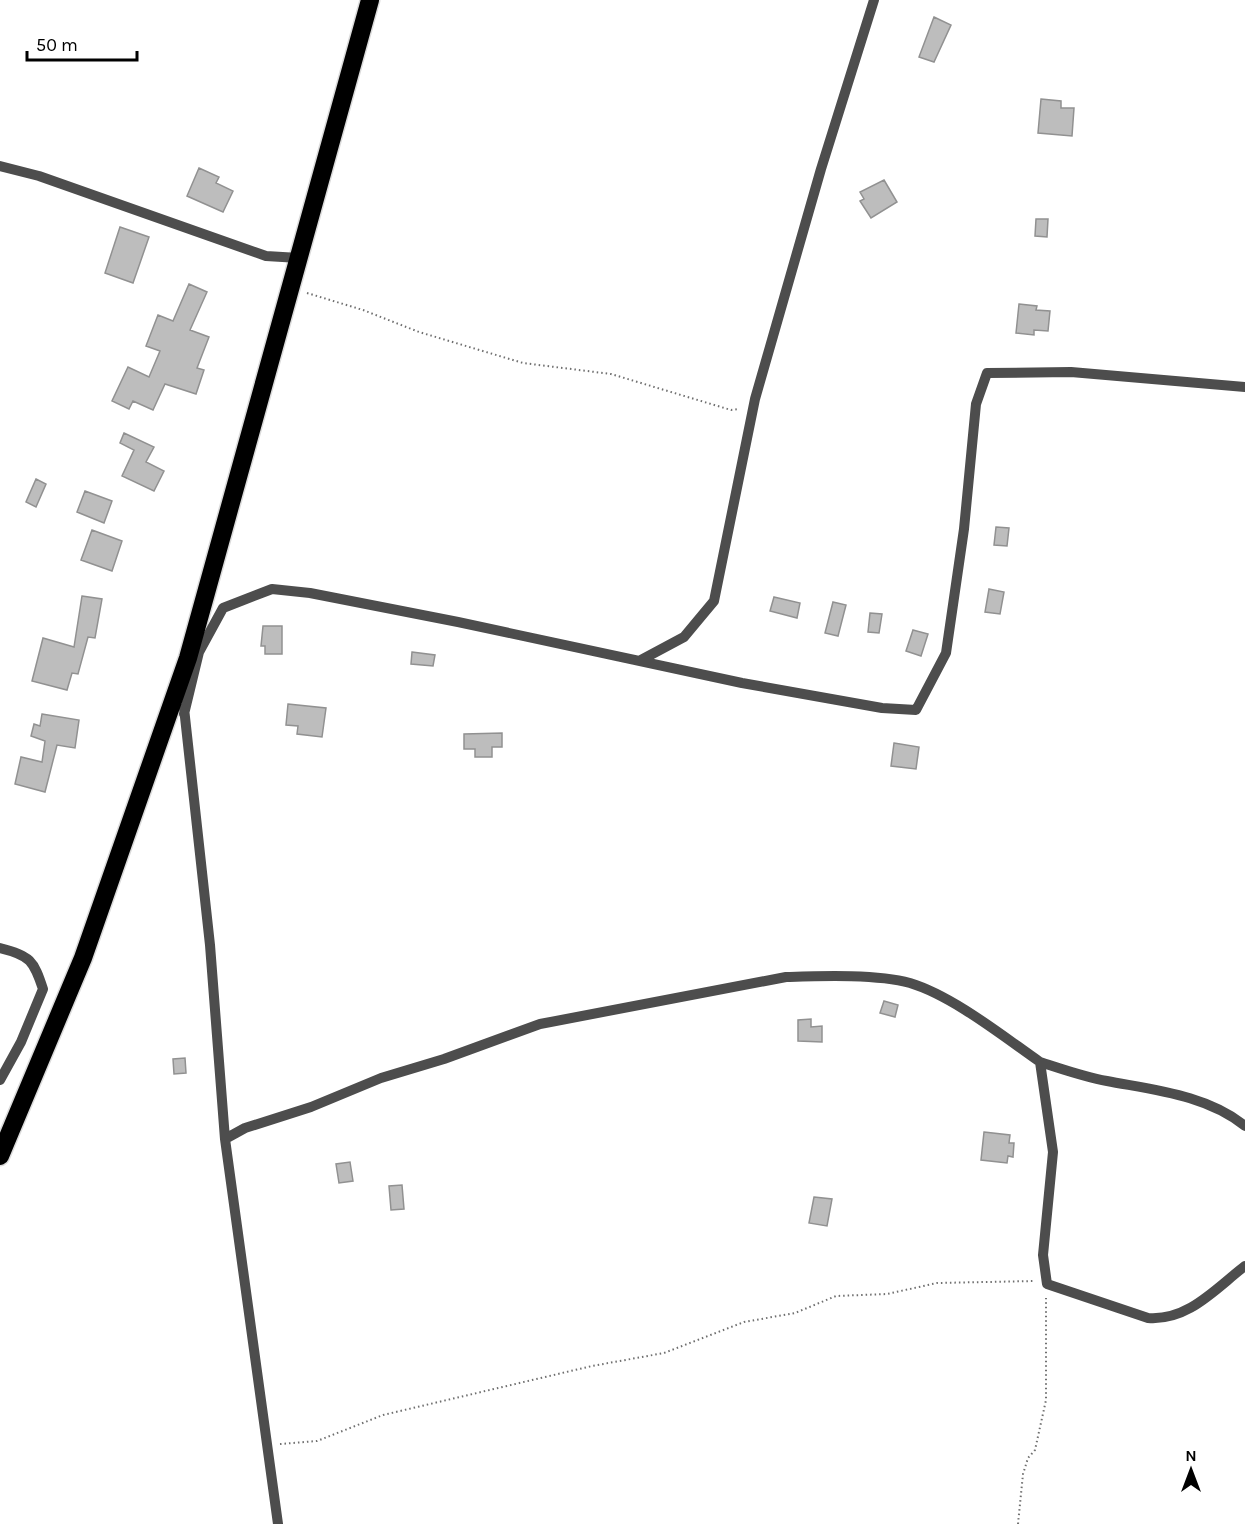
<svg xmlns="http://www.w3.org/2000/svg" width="1245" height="1524" font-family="Karla,sans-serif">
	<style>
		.building { fill: #bdbdbd; stroke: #919191; stroke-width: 1.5 }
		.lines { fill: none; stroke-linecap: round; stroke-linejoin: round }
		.highway-casing { stroke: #dbdbdb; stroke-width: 21 }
		.path { stroke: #6f6f6f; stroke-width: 2; stroke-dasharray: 1.5 3; stroke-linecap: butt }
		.minor { stroke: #4d4d4d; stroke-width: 10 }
		.highway { stroke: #000; stroke-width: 18 }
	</style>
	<rect width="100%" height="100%" fill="#fff"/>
	<path class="building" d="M934 17 951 25 934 62 919 57Z
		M1041 99 1061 101V108H1074L1072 136 1038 133Z
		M199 168 219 177 216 183 233 191 223 212 187 196Z
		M884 180 897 202 871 218 860 201 864 199 860 192Z
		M1036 219H1048L1047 237 1035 236Z
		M120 227 149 237 133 283 105 273Z
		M189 284 207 292 190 330 209 337 197 368 204 370 196 394 165 384 153 410 133 401 129 409 112 401 128 367 149 377 160 351 146 346 158 315 173 321Z
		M1019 304 1037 306 1036 310 1050 311 1048 331 1034 330V335L1016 333Z
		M124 433 154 447 146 462 164 471 154 491 122 476 134 450 120 443Z
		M36 479 46 484 36 507 26 502Z
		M85 491 112 501 104 523 77 512Z
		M996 527 1009 528 1007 546 994 545Z
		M92 530 122 541 112 571 81 560Z
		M989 589 1004 592 1000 614 985 612Z
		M82 596 102 599 95 638 88 637 78 674 72 673 67 690 32 681 43 638 74 647Z
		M774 597 800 603 797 618 770 611Z
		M833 602 846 605 838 636 825 633Z
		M870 613 882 614 879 633 868 632Z
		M263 626H282V654H265V646H261Z
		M913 630 928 634 921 656 906 651Z
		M412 652 435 655 433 666 411 664Z
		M288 704 326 708 322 737 297 734 298 726 286 725Z
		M42 714 79 720 75 748 57 745 45 792 15 784 21 757 42 762 45 741 31 736 34 724 40 726Z
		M502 733V747H492V757H475V749H464V734Z
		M894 743 919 747 916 769 891 766Z
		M884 1001 898 1005 895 1017 880 1013Z
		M811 1019V1027L822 1026V1042L798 1041V1020Z
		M185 1058 186 1073 174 1074 173 1059Z
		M984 1132 1010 1135 1009 1143H1014L1013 1157 1008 1156 1007 1163 981 1160Z
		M350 1162 353 1181 339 1183 336 1164Z
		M402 1185 404 1209 391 1210 389 1186Z
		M814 1197 832 1199 827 1226 809 1223Z"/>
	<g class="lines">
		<g class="highway-casing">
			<path id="highway" d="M0 1156 83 958 188 658 370 0"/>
		</g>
		<path class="path" d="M307 293 363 310 419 332 523 363 611 374 731 410 739 409
			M280 1444 317 1441 383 1415 592 1366 664 1353 744 1322 795 1313 836 1296 887 1294 937 1283 1035 1281
			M1018 1524 1023 1474 1028 1458 1035 1450 1046 1400V1298"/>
		<path class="minor" d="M0 166 39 176 266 256 299 258
			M641 660 684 637 714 601 755 399 821 169 874 0
			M184 708 210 945 225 1139 278 1524
			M184 714 199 652 223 608 272 589 310 593 458 622 742 683 882 708 916 710 946 653 964 529 976 404 987 373 1071 372 1245 387
			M0 948C30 955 34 961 43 989L21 1042 0 1080
			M1040 1062C1062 1069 1084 1077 1107 1081 1154 1090 1207 1095 1245 1126
			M225 1139 245 1128 311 1107 381 1078 444 1059 540 1024 786 977C821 976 877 974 910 983 953 996 1004 1037 1040 1062L1053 1152 1043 1255 1047 1284 1148 1318C1188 1321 1215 1289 1245 1266"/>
		<use href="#highway" class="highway"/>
	</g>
	<g transform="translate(1191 1470)" stroke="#ffffff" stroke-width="4.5" paint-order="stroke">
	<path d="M0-4.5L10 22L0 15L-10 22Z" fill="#000000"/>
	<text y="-9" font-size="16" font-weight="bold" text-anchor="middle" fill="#000000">N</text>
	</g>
	<path d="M27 51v9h110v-9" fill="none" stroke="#000000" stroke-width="3"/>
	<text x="36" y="51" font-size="18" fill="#000000" stroke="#ffffff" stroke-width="4.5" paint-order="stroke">50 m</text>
</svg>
